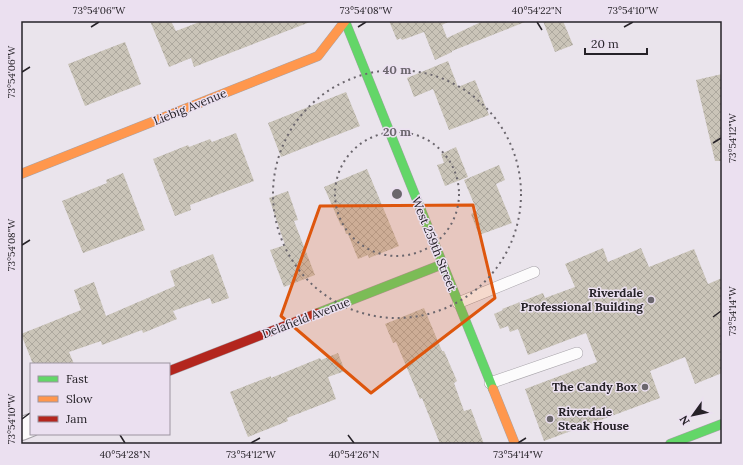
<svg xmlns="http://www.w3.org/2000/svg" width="743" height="465" font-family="Lora,serif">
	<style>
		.building { fill: url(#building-cross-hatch) }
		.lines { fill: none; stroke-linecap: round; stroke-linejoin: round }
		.lane-casing { stroke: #a7a3a9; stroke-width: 12 }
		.street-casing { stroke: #a7a3a9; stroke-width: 24 }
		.fast-casing { stroke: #a7a3a9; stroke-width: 10 }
		.slow-casing { stroke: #a7a3a9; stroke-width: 10 }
		.jam-casing { stroke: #a7a3a9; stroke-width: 10 }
		.lane { stroke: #fcfbfc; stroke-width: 11 }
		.street { stroke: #fcfbfc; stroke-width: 22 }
		.fast { stroke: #63d668; stroke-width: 9 }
		.slow { stroke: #ff974d; stroke-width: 9 }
		.jam { stroke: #b3261e; stroke-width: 9 }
		.marked { fill: #de560d; fill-opacity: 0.2; stroke: #de560d; stroke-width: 3; stroke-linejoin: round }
		.ticks { fill: none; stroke: #262228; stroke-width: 1.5 }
		.ring { fill: none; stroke: #6b666d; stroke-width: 2; stroke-dasharray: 2 4 }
		.poi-dot { fill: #6b666d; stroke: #ebe0f0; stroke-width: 1.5 }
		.labels { text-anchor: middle; stroke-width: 3; stroke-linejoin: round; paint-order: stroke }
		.street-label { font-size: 12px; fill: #262228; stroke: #ebe0f0 }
		.poi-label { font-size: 12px; font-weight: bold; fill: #262228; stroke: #ebe0f0; text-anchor: end }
		.centre { fill: #6b666d; stroke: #ebe0f0; stroke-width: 2 }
		.ring-label { font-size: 12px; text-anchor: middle; font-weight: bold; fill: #6b666d; stroke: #ebe0f0; stroke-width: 3; stroke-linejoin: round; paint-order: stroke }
		.neatline { fill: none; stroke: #262228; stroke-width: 1.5 }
		.ticks-label { font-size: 10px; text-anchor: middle; fill: #262228 }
	</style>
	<defs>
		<pattern id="building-cross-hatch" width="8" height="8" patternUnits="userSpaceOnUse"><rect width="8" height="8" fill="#cac4b8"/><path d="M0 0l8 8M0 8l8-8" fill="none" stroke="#ada89e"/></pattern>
	</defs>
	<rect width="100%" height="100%" fill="#eae4ec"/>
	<path class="building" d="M150 21H171L176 31 202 21 310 22 194 67 191 58 169 67Z
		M389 21H448V22L442 25 447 38 483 21H525V22L452 51V52L435 60 424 32 402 40 401 38 397 40Z
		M543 21H563L573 45 555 52Z
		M125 42 141 84 85 106 68 64Z
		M448 61 458 87 475 80 489 115 449 130 433 89 414 97 407 78Z
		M722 74V161H715L696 80Z
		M346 92 360 126 281 157 268 123Z
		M236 133 254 181 190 205 191 210 175 216 153 159 188 145 189 147 210 139 212 142Z
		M456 147 468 177 445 186 437 165 444 163 441 154Z
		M499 165 505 180 496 184 512 223 479 235 471 214 477 211 464 180Z
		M367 169 399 246 369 258 368 255 358 259 348 234H346L343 225 341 226 324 187Z
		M123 173 145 230 83 253 62 201 107 183 106 180Z
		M288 191 298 220 294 221 315 275 284 287 270 250 285 245 269 198Z
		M603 248 608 262 641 248 649 267 694 249 708 284 722 278V373L695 384 685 357 650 371 660 398 544 441 525 389 597 362 586 333 528 355 518 329 510 332 508 326 500 329 494 314 503 310 502 309 543 293 545 298 575 287 565 264Z
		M213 254 229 298 212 304 210 298 173 311 177 319 143 333 142 330 102 345 101 341 69 352 74 364H33L21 334 81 310 74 290 94 282 106 316 175 286 170 271Z
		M424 308 442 351H444L457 381 454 383 464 411 471 409 484 444H440L422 398 420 399 396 342 393 343 385 324Z
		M338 353 345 371 328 377 336 399 287 418 288 421 248 437 230 392 271 376V378L320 358 321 360Z"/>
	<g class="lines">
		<g class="lane-casing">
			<path id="lane" d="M458 303 534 272
				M490 383 577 353"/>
		</g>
		<g class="street-casing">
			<path id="street" d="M21 429 31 425"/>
		</g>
		<g class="fast-casing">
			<path id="fast" d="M345 21 493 389
				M318 313 443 264
				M670 444 722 424"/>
		</g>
		<g class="slow-casing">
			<path id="slow" d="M21 174 318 56 345 21
				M493 389 515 444"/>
		</g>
		<g class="jam-casing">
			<path id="jam" d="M169 371 318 313"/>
		</g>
		<use href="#lane" class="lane"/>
		<use href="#street" class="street"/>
		<use href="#fast" class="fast"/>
		<use href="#slow" class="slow"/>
		<use href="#jam" class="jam"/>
	</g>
	<path class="marked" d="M473 205 495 298 371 393 281 316 320 206Z"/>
	<path class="ticks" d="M537 22 542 30M91 27 99 22M358 27 366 22M624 27 633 22M22 72 30 67M713 143 721 138M22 245 30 240M713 317 721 311M22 419 30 413M120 435 125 443M348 435 354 443M251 443 260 438M518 443 526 438"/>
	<g class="ring">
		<circle cx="397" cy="194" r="62"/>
		<circle cx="397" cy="194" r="124"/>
	</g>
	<g class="poi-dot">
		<circle cx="651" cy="300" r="4"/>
		<circle cx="645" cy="387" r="4"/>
		<circle cx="550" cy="419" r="4"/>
	</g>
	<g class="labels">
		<g class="street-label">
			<text transform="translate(190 107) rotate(-22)" y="4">Liebig Avenue</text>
			<text transform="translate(434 244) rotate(68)" y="4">West 259th Street</text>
			<text transform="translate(306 318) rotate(-21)" y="4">Delafield Avenue</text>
		</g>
		<g class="poi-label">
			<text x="643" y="297">Riverdale<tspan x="643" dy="14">Professional Building</tspan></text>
			<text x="637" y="391">The Candy Box</text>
			<text x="558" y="416" text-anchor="start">Riverdale<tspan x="558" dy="14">Steak House</tspan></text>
		</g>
	</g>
	<circle cx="397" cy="194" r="6" class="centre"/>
	<g class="ring-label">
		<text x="397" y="74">40 m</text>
		<text x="397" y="136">20 m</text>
	</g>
	<rect width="743" height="465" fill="none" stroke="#ebe0f0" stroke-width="44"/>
	<rect x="30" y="363" width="140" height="72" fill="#ebe0f0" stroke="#9c94a0"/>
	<rect x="38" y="376" width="20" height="6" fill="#63d668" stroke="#9c94a0"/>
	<text x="66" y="383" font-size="12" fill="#262228">Fast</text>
	<rect x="38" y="396" width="20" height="6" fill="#ff974d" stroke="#9c94a0"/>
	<text x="66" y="403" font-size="12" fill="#262228">Slow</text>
	<rect x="38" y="416" width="20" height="6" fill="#b3261e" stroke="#9c94a0"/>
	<text x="66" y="423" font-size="12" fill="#262228">Jam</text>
	<g transform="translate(693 415) rotate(237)" stroke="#ebe0f0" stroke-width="3" paint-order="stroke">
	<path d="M0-3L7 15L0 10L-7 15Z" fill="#262228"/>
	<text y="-6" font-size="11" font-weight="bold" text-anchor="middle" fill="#262228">N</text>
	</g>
	<path d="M585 48v6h62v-6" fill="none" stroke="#262228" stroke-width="2"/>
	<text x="591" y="48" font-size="12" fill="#262228" stroke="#ebe0f0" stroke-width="3" paint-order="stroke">20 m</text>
	<rect x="22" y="22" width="699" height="421" class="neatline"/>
	<g class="ticks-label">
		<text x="99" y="14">73°54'06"W</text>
		<text x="366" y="14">73°54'08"W</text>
		<text x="537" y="14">40°54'22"N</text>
		<text x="633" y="14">73°54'10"W</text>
		<text transform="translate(11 72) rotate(-90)" y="4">73°54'06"W</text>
		<text transform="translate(732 138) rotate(-90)" y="4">73°54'12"W</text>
		<text transform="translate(11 245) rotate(-90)" y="4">73°54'08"W</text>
		<text transform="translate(732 311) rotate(-90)" y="4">73°54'14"W</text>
		<text transform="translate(11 419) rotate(-90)" y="4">73°54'10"W</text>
		<text x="125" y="458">40°54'28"N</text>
		<text x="251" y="458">73°54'12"W</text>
		<text x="354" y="458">40°54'26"N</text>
		<text x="518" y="458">73°54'14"W</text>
	</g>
</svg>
